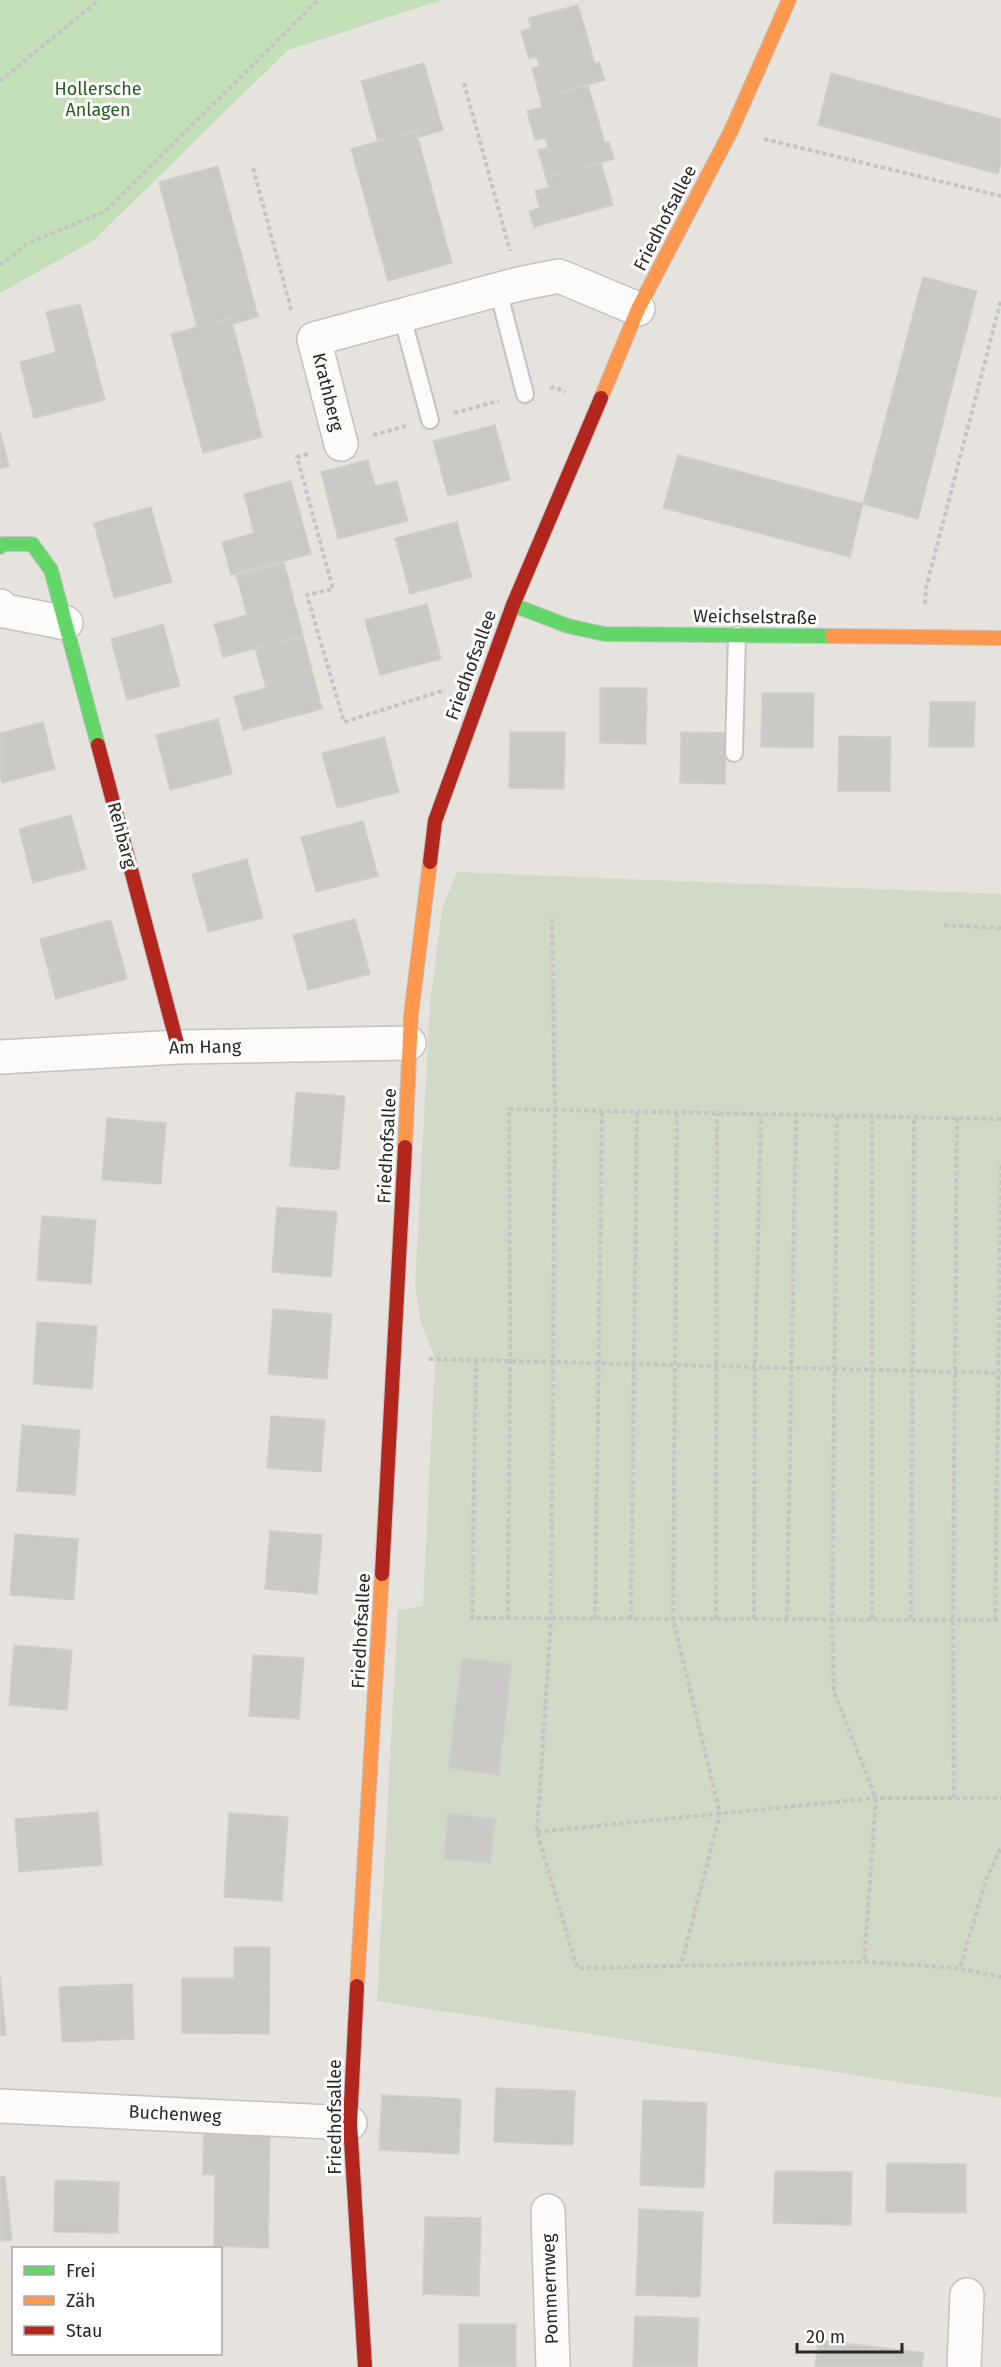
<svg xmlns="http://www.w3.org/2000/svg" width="1001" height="2367" font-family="'Fira Sans',sans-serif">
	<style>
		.green { fill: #c4e0b8 }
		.cemetery { fill: #d1dac6 }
		.building { fill: #cbc9c5; stroke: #d1cfca; stroke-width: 1.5 }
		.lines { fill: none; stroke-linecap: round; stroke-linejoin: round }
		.lane-casing { stroke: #c4c2c3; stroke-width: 20 }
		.street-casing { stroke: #c4c2c3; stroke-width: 36 }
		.fast-casing { stroke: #c4c2c3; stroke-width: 16 }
		.slow-casing { stroke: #c4c2c3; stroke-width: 16 }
		.jam-casing { stroke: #c4c2c3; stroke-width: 16 }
		.path { stroke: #c6c5c5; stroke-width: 4; stroke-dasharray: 4.5 3; stroke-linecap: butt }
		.lane { stroke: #fbfbfa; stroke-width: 16 }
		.street { stroke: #fbfbfa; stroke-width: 33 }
		.fast { stroke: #63d668; stroke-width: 14 }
		.slow { stroke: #ff974d; stroke-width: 14 }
		.jam { stroke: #b3261e; stroke-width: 14 }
		.labels { text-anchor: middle; stroke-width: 6; stroke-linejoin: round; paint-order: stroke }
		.park-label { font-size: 18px; fill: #245f1d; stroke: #fff }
		.street-label { font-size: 18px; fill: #282828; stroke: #fff }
	</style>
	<rect width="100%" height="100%" fill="#e6e3de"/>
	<path class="green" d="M0 0H442L288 50 93 241 0 293Z"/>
	<path class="cemetery" d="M457 872 1001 894V2098L377 2001 398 1610 423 1606 435 1359 420 1319 415 1285 430 1004 442 909Z"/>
	<path class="building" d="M578 5 595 64 599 62 605 80 540 98 532 68 539 66 537 57 529 59 521 31 531 28 528 18Z
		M424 63 443 130 417 138 416 131 378 141 361 81Z
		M831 73 1001 119V163L998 174 818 125Z
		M588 85 605 143 609 142 614 159 546 178 538 150 548 147 545 138 535 140 527 111 542 107 540 98Z
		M416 131 452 263 388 281 351 149Z
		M601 162 613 205 534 227 529 211 540 208 535 191 549 187 546 178Z
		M218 166 258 317 232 324 231 318 197 327 159 182Z
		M923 277 977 291 918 519 863 504Z
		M80 304 105 400 34 418 20 362 56 352 46 312Z
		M231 318 262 437 203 453 171 334Z
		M495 425 510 480 448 496 433 441Z
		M0 432 9 466 0 469Z
		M678 455 863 504 850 557 663 508Z
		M368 460 375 486 397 481 408 521 338 539 321 472Z
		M291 481 311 554 231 575 222 542 254 533 244 494Z
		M151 507 172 582 114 598 94 523Z
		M457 522 472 577 410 594 395 538Z
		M284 562 303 636 223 657 214 624 247 615 236 575Z
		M427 604 441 659 380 675 365 620Z
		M163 624 180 686 127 700 111 639Z
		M303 636 322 709 243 730 234 696 266 688 255 648Z
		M600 688H647L646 744 600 743Z
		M762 693H814L813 748 761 747Z
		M930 702H975L974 747H929Z
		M218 719 232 774 170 790 156 735Z
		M43 722 55 769 2 783 0 776V733Z
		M510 732H565L564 789 509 788Z
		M681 732 726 733 725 784 680 783Z
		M839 736 891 737 890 791H838Z
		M384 737 399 792 337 808 322 753Z
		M71 815 86 869 33 883 19 829Z
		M363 821 378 876 316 892 301 837Z
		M247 859 263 918 208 932 192 874Z
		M355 919 370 974 308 990 293 935Z
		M111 920 127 979 56 999 40 939Z
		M296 1092 345 1096 339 1170 290 1166Z
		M107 1118 166 1123 161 1184 102 1180Z
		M277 1207 337 1212 331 1277 272 1272Z
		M42 1216 96 1220 91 1284 37 1280Z
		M273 1309 332 1314 327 1379 268 1374Z
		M37 1322 97 1326 92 1389 33 1384Z
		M271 1416 325 1420 321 1472 267 1468Z
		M22 1425 80 1430 75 1495 17 1491Z
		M270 1531 322 1535 317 1594 265 1589Z
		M15 1534 78 1539 74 1600 10 1595Z
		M14 1645 72 1650 67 1710 9 1705Z
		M253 1655 304 1658 299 1719 249 1716Z
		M462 1658 512 1664 499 1775 448 1768Z
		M98 1812 102 1865 19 1872 15 1819Z
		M229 1813 288 1817 282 1901 224 1897Z
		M448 1813 496 1819 490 1863 444 1859Z
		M234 1947H270L269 2034 182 2033V1978H234Z
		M0 1977 6 2035 0 2036Z
		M132 1984 134 2039 62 2042 59 1987Z
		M496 2088 575 2091 573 2145 494 2142Z
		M382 2095 461 2099 459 2154 379 2150Z
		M643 2100 707 2103 704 2188 640 2185Z
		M204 2131 270 2132 268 2248 214 2246 215 2175 203 2174Z
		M887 2163 966 2164V2213L886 2212Z
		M775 2171 852 2172 851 2225 773 2223Z
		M5 2176 12 2240 0 2241V2177Z
		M55 2180 119 2182 118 2233 54 2232Z
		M639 2209 703 2212 700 2297 636 2295Z
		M425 2217 481 2218 479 2296 423 2294Z
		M635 2316 699 2318 697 2367H633Z
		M459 2324H516V2367H459Z
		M818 2340 924 2353 922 2367H815Z"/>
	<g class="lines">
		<g class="lane-casing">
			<path id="lane" d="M498 290 525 394
				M402 316 430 420
				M734 753 737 635"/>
		</g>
		<g class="street-casing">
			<path id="street" d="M341 444 314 339 519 284 559 276 638 309
				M0 606 5 611 66 623
				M0 1057 178 1047 409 1043
				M0 2106 350 2123
				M548 2211 553 2367
				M964 2367 967 2295"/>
		</g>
		<g class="fast-casing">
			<path id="fast" d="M0 547 3 544H32L51 570 98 745
				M513 605 568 626 604 634 832 636"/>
		</g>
		<g class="slow-casing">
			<path id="slow" d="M601 398 638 309 731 131 789 0
				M832 636 1001 638
				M405 1147 411 1015 430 862
				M357 1986 382 1574"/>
		</g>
		<g class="jam-casing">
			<path id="jam" d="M98 745 178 1047
				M430 862 435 821 513 605 601 398
				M382 1574 405 1147
				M357 1986 350 2123 365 2367"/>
		</g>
		<path class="path" d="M0 81 99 0
			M464 83 510 251
			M764 139 1001 196
			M253 168 292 313
			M0 265 28 243 104 212 318 0
			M550 388 555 387 565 392
			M454 413 499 401
			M373 435 406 426
			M308 454 297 457 333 589 307 595 344 722 445 690
			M925 604 926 588 1001 300
			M552 919 555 1111 551 1619 537 1832 577 1968 864 1962
			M944 925 1001 928
			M677 1113 673 1619 720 1814 681 1965
			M837 1116 832 1619 834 1692 876 1798 864 1962 960 1968 987 1877 1001 1848
			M429 1359 1001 1373
			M476 1360 472 1618 1001 1620
			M508 1619 510 1361 509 1109 1001 1119
			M595 1619 602 1112
			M631 1619 637 1112
			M716 1619 717 1114
			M754 1619 755 1367 761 1114
			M787 1619 796 1115
			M872 1619V1117
			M911 1619 914 1118
			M995 1620 1001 1163
			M954 1798 953 1619 957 1118
			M537 1832 876 1798H1001
			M961 1969 1001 1977"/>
		<use href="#lane" class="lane"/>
		<use href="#street" class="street"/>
		<use href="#fast" class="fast"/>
		<use href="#slow" class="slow"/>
		<use href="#jam" class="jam"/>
	</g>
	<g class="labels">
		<g class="park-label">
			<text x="98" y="95">Hollersche<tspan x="98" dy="21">Anlagen</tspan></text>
		</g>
		<g class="street-label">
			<text transform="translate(665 218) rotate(-63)" y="6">Friedhofsallee</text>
			<text transform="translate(328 392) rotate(76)" y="6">Krathberg</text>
			<text transform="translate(755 617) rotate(1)" y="6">Weichselstraße</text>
			<text transform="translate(471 665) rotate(-70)" y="6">Friedhofsallee</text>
			<text transform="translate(122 835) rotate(75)" y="6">Rehbarg</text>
			<text transform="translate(205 1047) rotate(-1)" y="6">Am Hang</text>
			<text transform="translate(387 1146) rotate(-87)" y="6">Friedhofsallee</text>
			<text transform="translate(361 1631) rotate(-87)" y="6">Friedhofsallee</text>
			<text transform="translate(175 2114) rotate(3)" y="6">Buchenweg</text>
			<text transform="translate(335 2117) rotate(-90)" y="6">Friedhofsallee</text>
			<text transform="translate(550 2289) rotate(-92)" y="6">Pommernweg</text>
		</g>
	</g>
	<rect x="12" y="2247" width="210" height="108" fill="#ffffff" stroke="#a9a9a9" stroke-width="1.5"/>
	<rect x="24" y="2266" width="30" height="9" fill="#63d668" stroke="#a9a9a9" stroke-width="1.5"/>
	<text x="66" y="2277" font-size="18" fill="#282828">Frei</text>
	<rect x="24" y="2296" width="30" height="9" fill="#ff974d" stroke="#a9a9a9" stroke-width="1.5"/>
	<text x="66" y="2307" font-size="18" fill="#282828">Zäh</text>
	<rect x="24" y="2326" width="30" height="9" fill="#b3261e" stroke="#a9a9a9" stroke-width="1.5"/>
	<text x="66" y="2337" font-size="18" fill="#282828">Stau</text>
	<path d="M797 2343v9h105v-9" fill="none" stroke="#282828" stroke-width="3"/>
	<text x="806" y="2343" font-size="18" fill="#282828" stroke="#ffffff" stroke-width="4.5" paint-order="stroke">20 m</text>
</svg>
